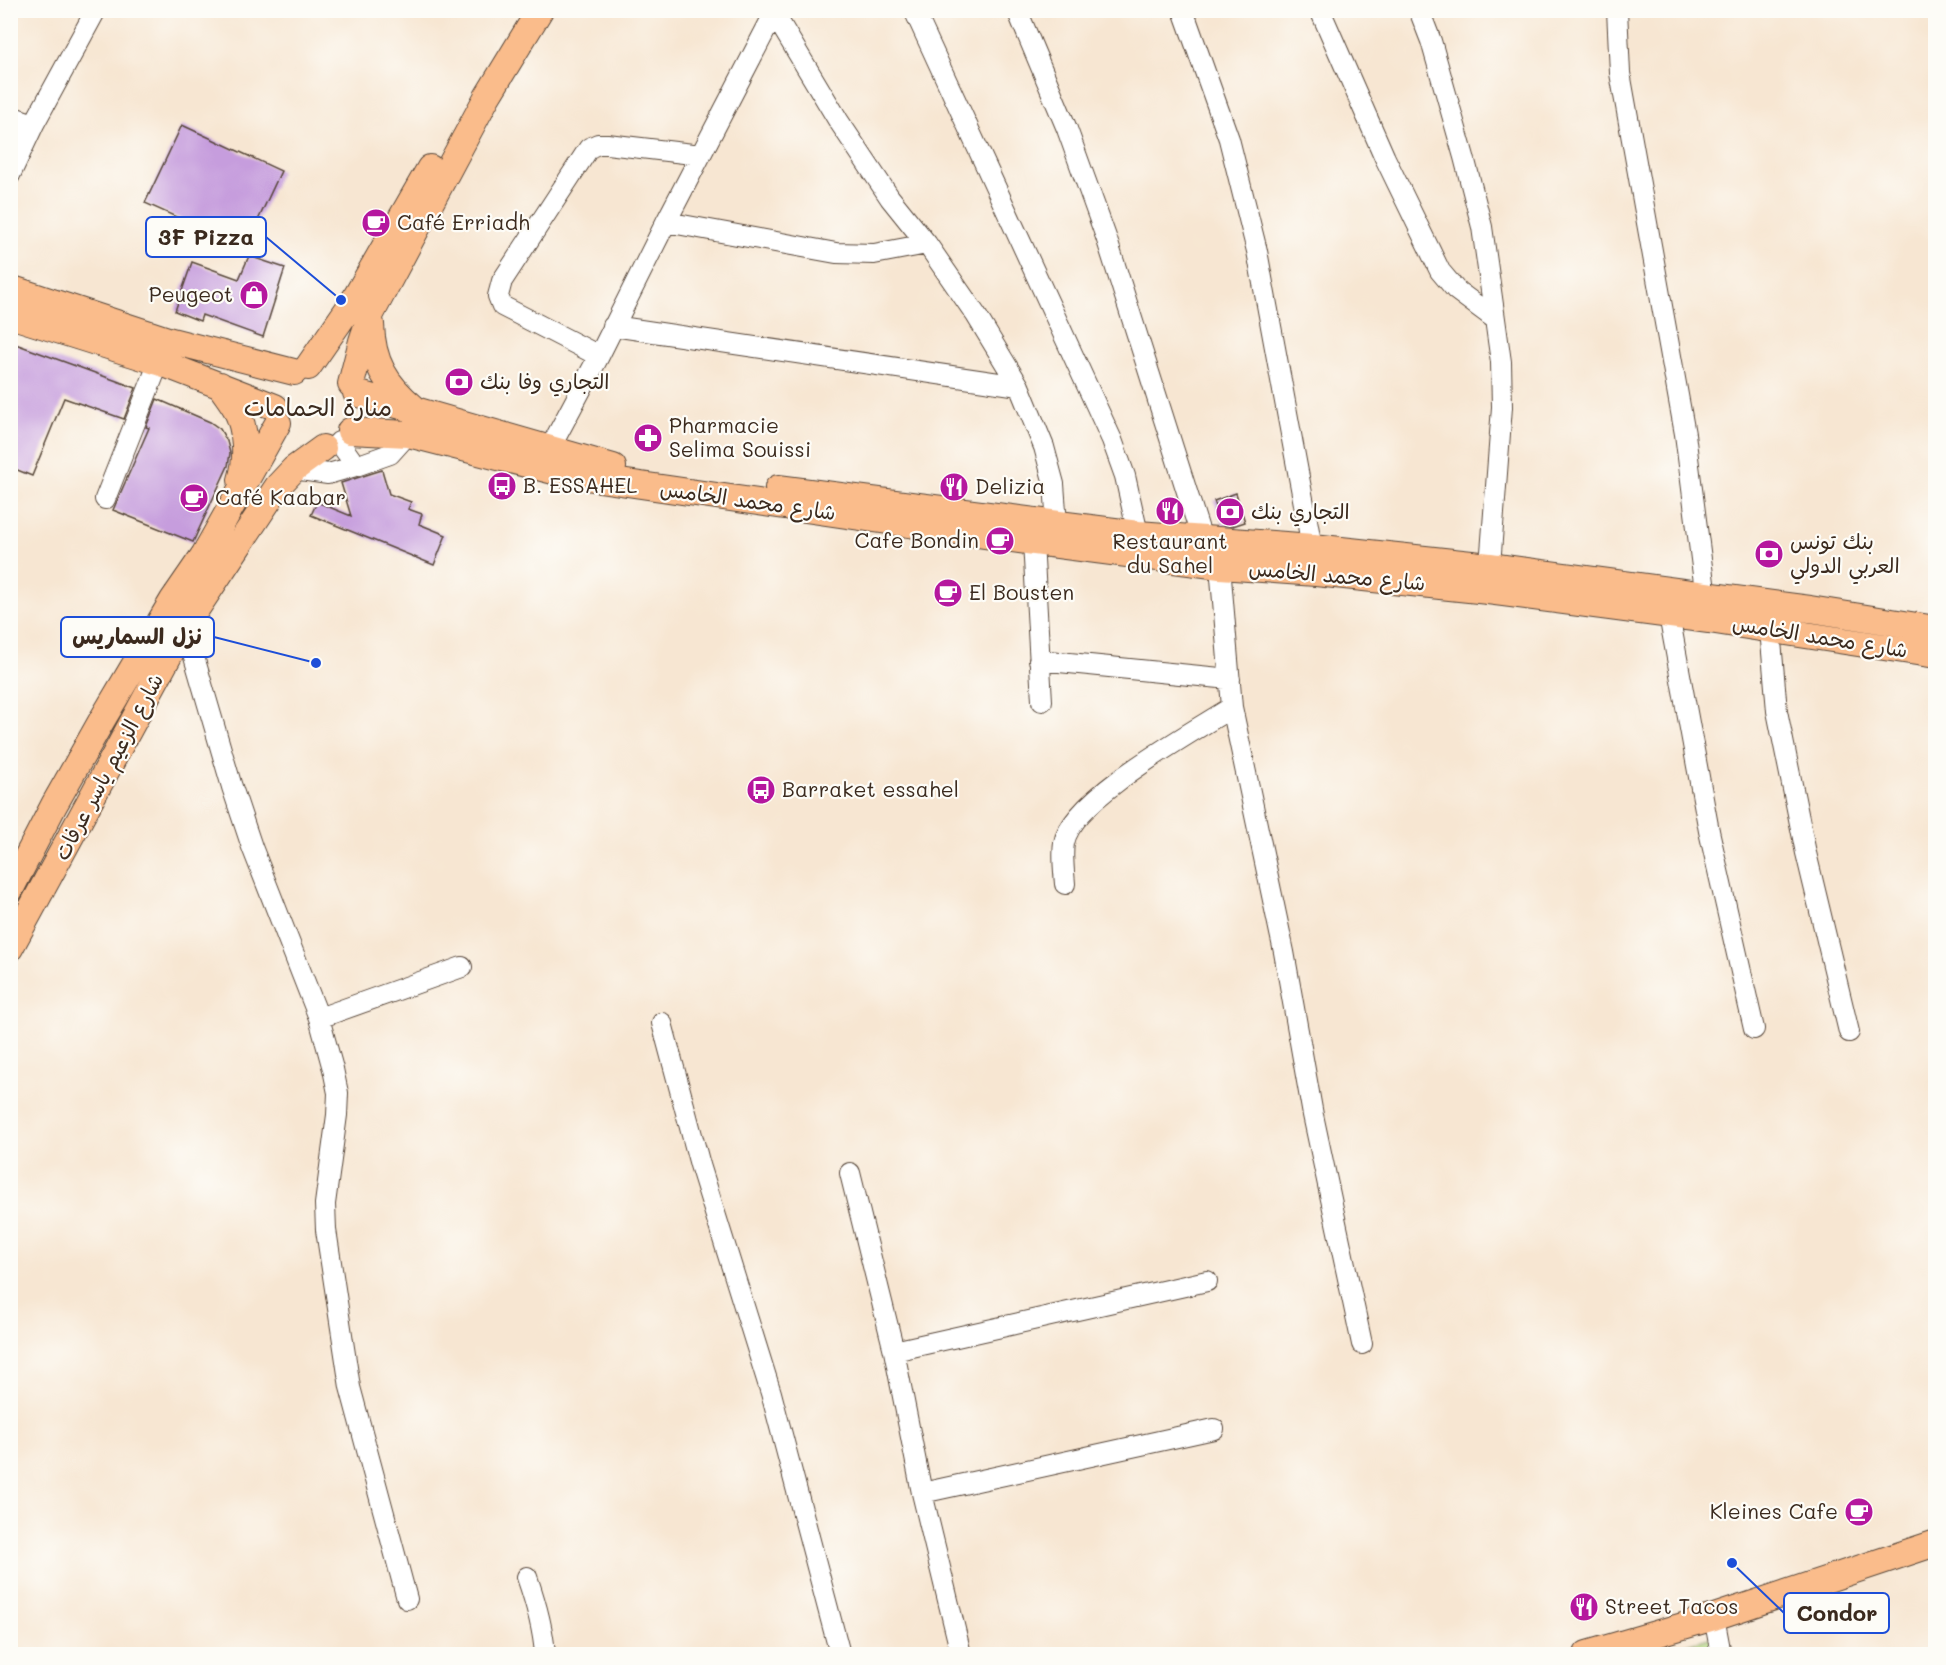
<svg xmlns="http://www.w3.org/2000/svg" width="1946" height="1665" font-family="Mali,'Playpen Sans Arabic',sans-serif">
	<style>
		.green { fill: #b0d47e; stroke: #767f4e; stroke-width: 1.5 }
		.building { fill: #c69ddd }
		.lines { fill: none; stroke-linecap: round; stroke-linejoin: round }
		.minor-casing { stroke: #574639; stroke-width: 22 }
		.major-casing { stroke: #574639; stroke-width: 28 }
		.minor { stroke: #fff; stroke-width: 20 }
		.major { stroke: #fabc8b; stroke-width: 26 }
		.labels { text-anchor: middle; stroke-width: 4.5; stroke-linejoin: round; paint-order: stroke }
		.poi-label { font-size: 21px; fill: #3b2a1e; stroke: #fdfcf7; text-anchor: start }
		.street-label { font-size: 21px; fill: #3b2a1e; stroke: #fdfcf7 }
		.quarter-label { font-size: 24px; fill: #3b2a1e; stroke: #fdfcf7 }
		.leader { fill: none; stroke: #1d4ed8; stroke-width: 2 }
		.callout-dot { fill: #1d4ed8; stroke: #fdfcf7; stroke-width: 2 }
		.callout { fill: #fdfcf7; stroke: #1d4ed8; stroke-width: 2 }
		.callout-label { font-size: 22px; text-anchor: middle; font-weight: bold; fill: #3b2a1e }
	</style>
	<rect width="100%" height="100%" fill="#fdfcf7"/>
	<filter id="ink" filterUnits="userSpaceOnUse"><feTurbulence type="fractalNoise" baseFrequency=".0167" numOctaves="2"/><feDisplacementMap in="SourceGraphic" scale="12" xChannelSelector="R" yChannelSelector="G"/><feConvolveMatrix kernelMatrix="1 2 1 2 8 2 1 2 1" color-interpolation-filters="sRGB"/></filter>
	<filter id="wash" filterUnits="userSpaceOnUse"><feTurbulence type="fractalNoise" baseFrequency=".008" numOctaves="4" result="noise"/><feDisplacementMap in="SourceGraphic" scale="24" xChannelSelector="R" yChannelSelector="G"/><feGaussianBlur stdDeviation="1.35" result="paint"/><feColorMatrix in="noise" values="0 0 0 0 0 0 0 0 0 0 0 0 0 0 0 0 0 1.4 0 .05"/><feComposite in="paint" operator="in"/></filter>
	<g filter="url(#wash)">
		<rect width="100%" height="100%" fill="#f7e6d2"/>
		<path class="green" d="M1719 1635 1723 1654H1655Z"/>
		<g id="blocks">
			<path class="building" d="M182 125 281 171 245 248 145 203Z
				M249 256 285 268 263 337 202 315 200 321 175 311 192 262 239 279Z
				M10 342 136 388 124 419 64 398 32 476 10 467Z
				M157 399 210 422 220 429 227 441 230 453 228 466 193 542 113 510 149 428 146 427Z
				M382 470 389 494 411 502 408 509 422 514 419 524 446 535 434 565 311 515 317 502 351 516 341 483Z
				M1236 493 1245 522 1233 526 1223 525 1214 501Z"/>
		</g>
	</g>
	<g filter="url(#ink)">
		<use href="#blocks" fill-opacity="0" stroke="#574639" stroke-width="1.5"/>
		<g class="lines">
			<g class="minor-casing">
				<path id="minor" d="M772 10 838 120 890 198 927 244 976 315 1019 386 1044 447 1054 484 1057 525
					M914 10 1112 440 1125 476 1138 534
					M1017 10 1067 129 1106 237 1202 539
					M1183 10 1229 139 1257 251 1314 558
					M1320 10 1385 158 1440 271 1456 290 1495 319 1501 362 1502 407 1489 579
					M1419 10 1431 41 1464 157 1482 227 1495 319
					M1617 10 1620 73 1685 434 1707 606
					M10 116 34 124
					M10 175 34 124 96 10
					M666 222 836 253 874 254 927 244
					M613 326 1019 386
					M599 356 502 306 498 296 502 281 589 148 598 144H607L701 155
					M339 442 356 466
					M549 450 599 356 666 222 776 10
					M294 469 328 474 356 466 390 454 408 434
					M105 499 159 362
					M1033 542 1042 701
					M1220 566 1232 707 1284 952 1313 1115 1362 1344
					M1669 615 1709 831 1754 1029
					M185 626 232 787 252 847 319 1018 333 1069 338 1093 337 1115 325 1204 326 1230 350 1387 407 1599
					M1770 629 1777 711 1806 853 1849 1032
					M1039 660 1230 679
					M1065 884C1064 871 1062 856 1064 843 1072 798 1193 732 1232 707
					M319 1018 462 967
					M662 1023 700 1165 771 1393 840 1654
					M850 1173 894 1351 922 1493 961 1654
					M894 1351 1207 1281
					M922 1493 1214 1429
					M527 1577C536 1603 543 1627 545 1654
					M1714 1617 1721 1654"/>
			</g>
			<g class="major-casing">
				<path id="major" d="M10 288 168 340 294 372
					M10 315 159 362 275 407
					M371 324C372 362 386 385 414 408
					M308 367 353 302 430 168
					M351 384 362 341 371 314 487 97 540 10
					M220 385C225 393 231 400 236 409 246 429 248 458 241 480
					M356 393 613 467
					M350 431 408 434 565 474 1033 542 1220 566 1316 573 1488 591 1709 620 1936 655
					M778 488 1138 534 1313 547 1490 566 1810 609 1936 629
					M10 890 54 805 102 720 173 600 204 555 278 423
					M10 948 185 626 278 486 294 469 323 448
					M1587 1654 1714 1617 1936 1543"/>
			</g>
			<use href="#minor" class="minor"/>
			<use href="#major" class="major"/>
		</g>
	</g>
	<defs>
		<g id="cafe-disc" transform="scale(1.5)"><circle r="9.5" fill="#b5179e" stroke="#fdfcf7"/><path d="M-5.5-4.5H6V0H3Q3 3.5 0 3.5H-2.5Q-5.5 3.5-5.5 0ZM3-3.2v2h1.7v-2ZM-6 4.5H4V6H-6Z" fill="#fff"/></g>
		<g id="shop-disc" transform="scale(1.5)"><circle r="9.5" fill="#b5179e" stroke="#fdfcf7"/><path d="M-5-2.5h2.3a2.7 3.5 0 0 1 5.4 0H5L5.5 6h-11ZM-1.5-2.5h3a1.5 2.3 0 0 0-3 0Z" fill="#fff"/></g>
		<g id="bank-disc" transform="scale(1.5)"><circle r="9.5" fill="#b5179e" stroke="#fdfcf7"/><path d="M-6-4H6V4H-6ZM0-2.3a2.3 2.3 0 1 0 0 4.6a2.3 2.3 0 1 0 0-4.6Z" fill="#fff"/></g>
		<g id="pharmacy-disc" transform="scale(1.5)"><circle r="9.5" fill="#b5179e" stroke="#fdfcf7"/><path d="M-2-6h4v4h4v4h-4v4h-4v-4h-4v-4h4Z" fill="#fff"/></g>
		<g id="bus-disc" transform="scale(1.5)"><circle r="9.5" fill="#b5179e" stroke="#fdfcf7"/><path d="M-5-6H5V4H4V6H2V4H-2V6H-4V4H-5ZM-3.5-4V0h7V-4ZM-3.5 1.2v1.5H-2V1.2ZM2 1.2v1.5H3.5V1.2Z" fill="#fff"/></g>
		<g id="restaurant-disc" transform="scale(1.5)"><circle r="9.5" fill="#b5179e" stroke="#fdfcf7"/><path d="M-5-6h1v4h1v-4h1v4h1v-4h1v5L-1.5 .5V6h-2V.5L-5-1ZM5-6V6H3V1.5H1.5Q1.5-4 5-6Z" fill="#fff"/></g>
	</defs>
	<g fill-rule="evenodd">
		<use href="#cafe-disc" x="376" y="223"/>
		<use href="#shop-disc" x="254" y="295"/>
		<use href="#bank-disc" x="459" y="382"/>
		<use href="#pharmacy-disc" x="648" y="438"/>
		<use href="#bus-disc" x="502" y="486"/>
		<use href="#restaurant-disc" x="954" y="487"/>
		<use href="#cafe-disc" x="194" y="498"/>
		<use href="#restaurant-disc" x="1170" y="511"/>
		<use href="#bank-disc" x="1230" y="512"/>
		<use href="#cafe-disc" x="1000" y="541"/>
		<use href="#bank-disc" x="1769" y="554"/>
		<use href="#cafe-disc" x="948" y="593"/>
		<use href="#bus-disc" x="761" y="790"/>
		<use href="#cafe-disc" x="1859" y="1512"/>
		<use href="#restaurant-disc" x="1584" y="1607"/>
	</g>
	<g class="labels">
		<g class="poi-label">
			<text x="397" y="230">Café Erriadh</text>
			<text x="233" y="302" text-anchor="end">Peugeot</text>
			<text x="480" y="389">التجاري وفا بنك</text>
			<text x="669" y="433">Pharmacie<tspan x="669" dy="24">Selima Souissi</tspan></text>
			<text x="523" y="493">B. ESSAHEL</text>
			<text x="975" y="494">Delizia</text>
			<text x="215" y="505">Café Kaabar</text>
			<text x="1251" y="519">التجاري بنك</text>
			<text x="979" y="548" text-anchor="end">Cafe Bondin</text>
			<text x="1170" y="549" text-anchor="middle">Restaurant<tspan x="1170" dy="24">du Sahel</tspan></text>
			<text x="1790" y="549">بنك تونس<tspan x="1790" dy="24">العربي الدولي</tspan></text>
			<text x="969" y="600">El Bousten</text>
			<text x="782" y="797">Barraket essahel</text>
			<text x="1838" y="1519" text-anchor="end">Kleines Cafe</text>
			<text x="1605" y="1614">Street Tacos</text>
		</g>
		<g class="street-label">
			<text transform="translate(748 501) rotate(8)" y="7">شارع محمد الخامس</text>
			<text transform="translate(1337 576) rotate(5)" y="7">شارع محمد الخامس</text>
			<text transform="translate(1820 637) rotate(9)" y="7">شارع محمد الخامس</text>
			<text transform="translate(109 767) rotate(-62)" y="7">شارع الزعيم ياسر عرفات</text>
		</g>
		<g class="quarter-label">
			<text x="318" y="416">منارة الحمامات</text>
		</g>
	</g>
	<path class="leader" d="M341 300L266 237M316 663L214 637M1732 1563L1784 1613"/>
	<g class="callout-dot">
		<circle cx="341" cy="300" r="6"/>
		<circle cx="316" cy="663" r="6"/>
		<circle cx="1732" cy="1563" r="6"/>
	</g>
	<g class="callout">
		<rect x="146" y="217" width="120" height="40" rx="6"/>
		<rect x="61" y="617" width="153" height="40" rx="6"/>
		<rect x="1784" y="1593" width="105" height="40" rx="6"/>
	</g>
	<g class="callout-label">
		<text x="206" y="245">3F Pizza</text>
		<text x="137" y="644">نزل السماريس</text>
		<text x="1837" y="1621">Condor</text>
	</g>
	<rect width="1946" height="1665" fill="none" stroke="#fdfcf7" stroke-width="36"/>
</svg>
